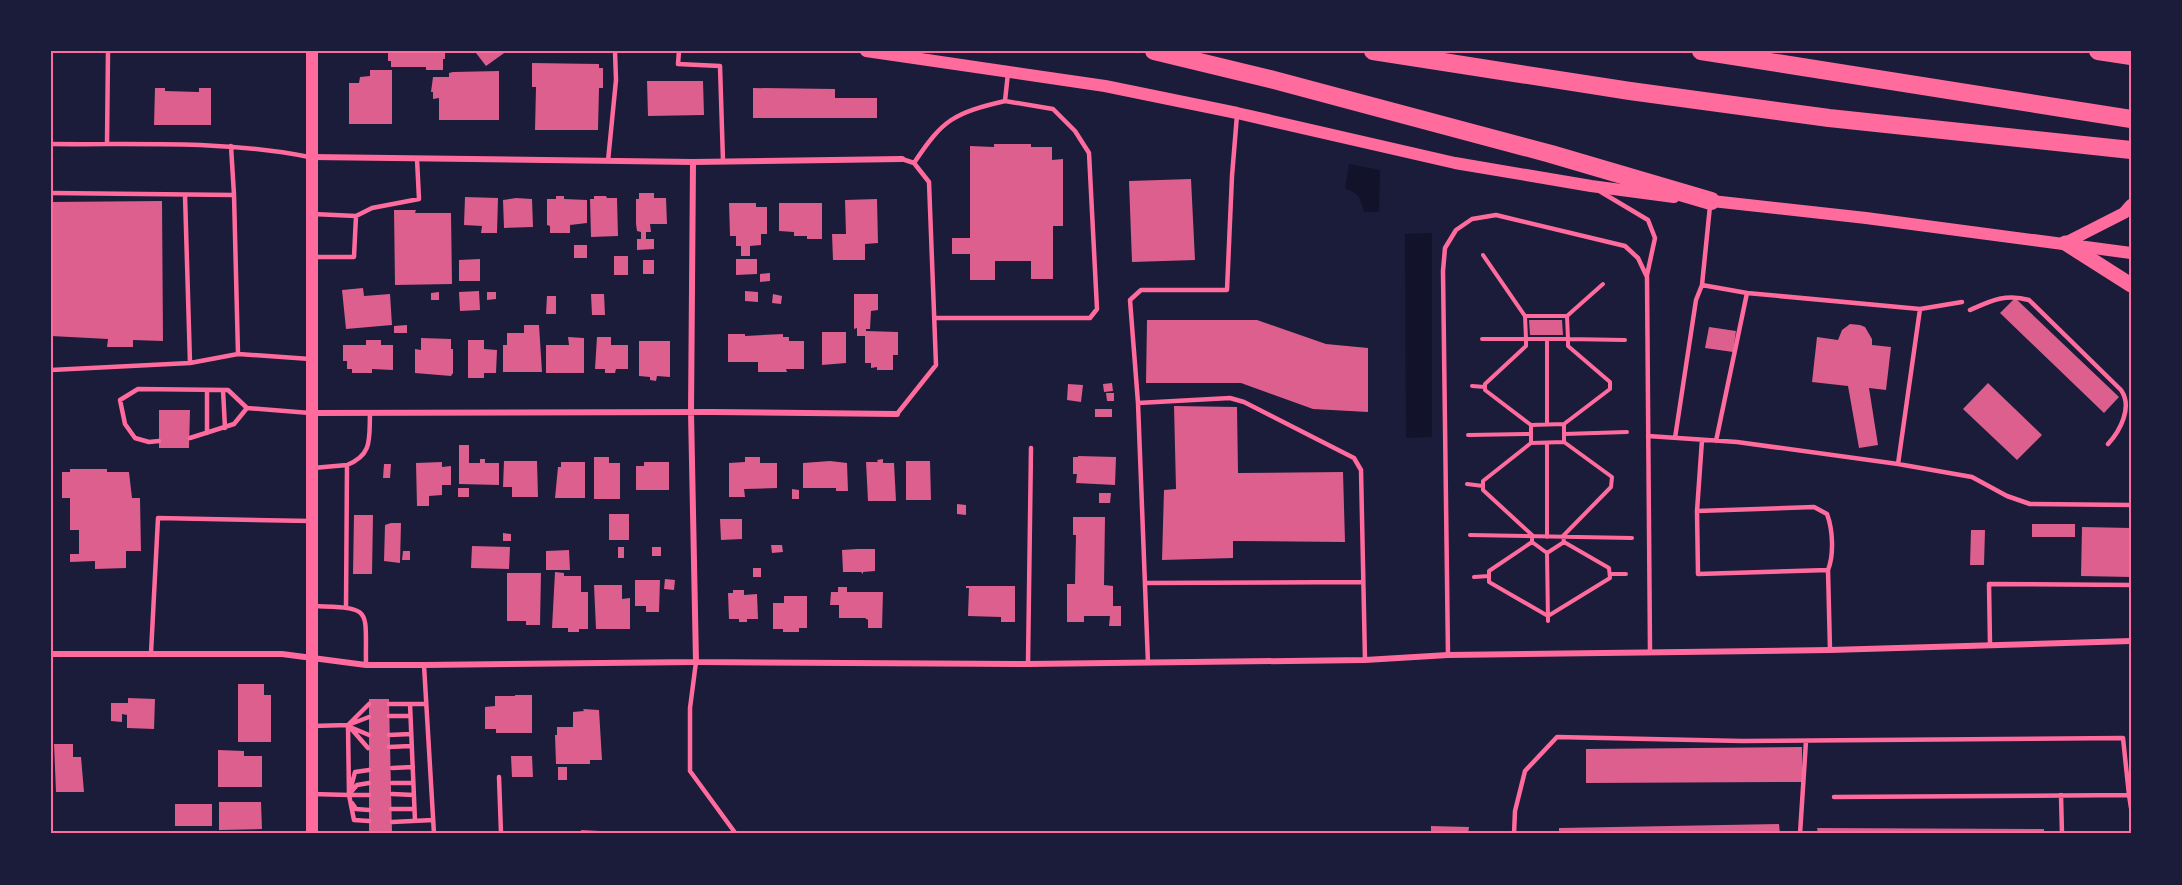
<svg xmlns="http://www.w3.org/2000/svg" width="2182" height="885" font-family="'Roboto Condensed',sans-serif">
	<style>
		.water { fill: #12122b }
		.building { fill: #dd5f8e }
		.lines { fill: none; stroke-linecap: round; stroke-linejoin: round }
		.path { stroke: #ff6b9d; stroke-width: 4 }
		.service { stroke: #ff6b9d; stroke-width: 4.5 }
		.minor { stroke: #ff6b9d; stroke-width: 6 }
		.secondary { stroke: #ff6b9d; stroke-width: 12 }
		.primary { stroke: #ff6b9d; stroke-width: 15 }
		.motorway { stroke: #ff6b9d; stroke-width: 18 }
		.neatline { fill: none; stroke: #ff6b9d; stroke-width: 2 }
	</style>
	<rect width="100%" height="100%" fill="#1b1b3a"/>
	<path class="water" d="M1349 164 1380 170 1379 212H1364C1361 200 1359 192 1345 189Z
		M1432 233V437L1406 438 1405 234Z"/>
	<path class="building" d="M479 51H507L486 66 476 53Z
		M445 52V59H443V70H426V67H391V61H388V53Z
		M532 63 599 64V68H603V88H599L598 130H535L536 87H532Z
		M370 70H392V124H349V83H359L360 77 370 76Z
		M499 71V120H439V98L433 99V92H431L433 77H449V73L453 72Z
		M647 81H703L704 115 648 116Z
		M155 88H165V91L199 92V88H211V125H154Z
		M753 88 835 89V98H877V118H753Z
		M994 144H1031V147H1052V160L1063 159V226H1053V279H1031V261H995V280H970V254H952V238H970V146L994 147Z
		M1191 179 1195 260 1132 262 1129 181Z
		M639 193H654V198H666L667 224H650L651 232H646V239H654V249L637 250V239H641V232L637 231 636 224V199H639Z
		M556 196H564V199L587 200V223L570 225V233H550V226L547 225V199H556Z
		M594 196H606L607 198H617L618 236 591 237 590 199H594Z
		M465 197 498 198 497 233H481L482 226 464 225Z
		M516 198 532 199 533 227 504 228 503 200Z
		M877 199 878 243 865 244V260H833L832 234H846L845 200Z
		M162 201 163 341 133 340V347H107L108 339 51 336V202Z
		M729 203H756V207H767V234H761V245L750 246V256H741V246H736V236H730Z
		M779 203H822V239H807V236H794V232L779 231Z
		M394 210H416L415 213H451L452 284 395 285Z
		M574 245H587V258H574Z
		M614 256H628V275H614Z
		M480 259V281H459V260Z
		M736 259H757V274L736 275Z
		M643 260H654V274H643Z
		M770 273V281L760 282V274Z
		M363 288 364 296 390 294 392 325 346 329 342 290Z
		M479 291 480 310 460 311 459 292Z
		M745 291 758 292V302L745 301Z
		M439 292V300H431V293Z
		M487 292H496V299L487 300Z
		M591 294H604L605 315H592Z
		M773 294 782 296 781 304 772 303Z
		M854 294H878V310L871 311 870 329H866V331L898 332V355H893V370H877V367L871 368V363H865V336H857V328L854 329Z
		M547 296H556V314H546Z
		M2015 298 2119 397 2104 413 2000 313Z
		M1147 320H1257L1326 344 1368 348V412L1313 409 1241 383H1146Z
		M1529 320H1562L1563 335H1530Z
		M1850 324 1860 325 1865 327 1872 339V345L1891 347 1886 390 1869 388 1878 445 1859 448 1848 386 1812 382 1817 337 1838 340 1842 330Z
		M407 325V333H394V326Z
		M524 325H539L542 372H503V345H507V333H524Z
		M1709 327 1736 331 1733 352 1705 348Z
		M822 332H846V363L822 365Z
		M728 334H745V336L783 334V337H789V341H804V369H786L787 372H758V362H728Z
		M568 337 584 338V373H546V345H569Z
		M597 337H611V345H628V369H616L615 373H605V369H595Z
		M421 338 451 339V349H453V373L451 376 415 373V349L421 350Z
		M366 340H381V345H393V370L372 369V373H352V369H347V361H343V345H366Z
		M468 340H484V349L497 350 496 373H484V378H468Z
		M639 341H670V377L657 376 656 381 650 380V377L639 376Z
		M1112 383 1113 391 1104 392 1103 384Z
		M1988 383 2042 435 2017 460 1963 409Z
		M1068 384 1083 385 1081 402 1067 400Z
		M1106 393H1114V401H1107Z
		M1174 406 1237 407 1238 473 1343 472 1345 542 1233 541V558L1162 560 1164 490 1176 489Z
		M1095 409H1112V417H1095Z
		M159 410H190L189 448H159Z
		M459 445H469V463H480V459H485V463H499V485L459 484Z
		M1078 456 1116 457 1115 485 1076 483 1077 474H1073V457H1078Z
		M594 457H609V463H620V499H594Z
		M745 457H760V463H777V488L744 489 745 497H729V463L745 462Z
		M883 459V463H894L896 501H868L866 462H878L877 460Z
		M504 461H537L538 497H512V487H503Z
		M830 461 847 463 848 491H836V488H803V463Z
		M906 461H930L931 500H906Z
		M442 462V467L451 466V485H442V495L429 496V506H417L416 463Z
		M561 462H585V498H555L558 467H561Z
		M644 462H669V490H636V466H644Z
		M384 464H391L390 478H383Z
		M70 469H107V472H129L132 498H140L141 551H126V568L95 569V561L70 562V554H79V530H70V498H62V472H70Z
		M458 488H469V497H458Z
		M792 489 799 490V499H792Z
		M1099 493H1111L1110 503H1099Z
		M957 504 966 505V515L957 514Z
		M609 514H629V540H609Z
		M354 515H373L372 574H353Z
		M1073 517H1105L1104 585 1113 586V606H1121V626H1109L1110 616H1084V622H1067V584H1075L1076 535H1073Z
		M720 519H742V539L721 540Z
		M391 523H401L400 563 384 561 385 525Z
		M2032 524H2075V537H2032Z
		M2082 527 2131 528V577L2081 576Z
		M1971 530H1985L1984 565H1970Z
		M503 533 511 534V541H503Z
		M771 545H782L783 552 772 553Z
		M472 546 510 547 509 569 471 568Z
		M618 547H624V558H618Z
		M652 547H661V556H652Z
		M857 549H875V571L863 572V574L861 572H843L842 550Z
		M569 550 570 570H546V551Z
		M403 551H410V560H402Z
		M753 568H761V577H753Z
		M555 572 564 573V576H581V592H588V629H579V632H568V628H552Z
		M507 573H541L540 625H526V621H507Z
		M665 579 675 580 674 590 664 589Z
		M635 580H660L659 612H646V606H635Z
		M594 585H622V599L630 598V629H596Z
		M966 586H1015V622H1001V617L968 616 969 588H966Z
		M838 587H847V592H883L882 628H868V620L865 618H839V605H830L831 592H838Z
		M733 590H744V595L757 594 758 619H747V622H739V619H729L728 593H733Z
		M784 596H807V628H799V632H783V629H773V603H784Z
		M238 684H264V695H271V742H238Z
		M515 695H532V733H496V729H485V707L495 706V696H515Z
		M128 698 155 699 154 729 127 728V715L122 714V722L111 721V703H128Z
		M369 699H389L392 832H369Z
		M583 709 599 710 602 760H590V764H556L555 735H557V727H573V712L584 711Z
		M54 744H73V757H81L84 792H56Z
		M1802 747V782L1586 783V749Z
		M218 750 244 751V756H262V787H218Z
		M511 756H532L533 777H512Z
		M558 767H567V780H558Z
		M219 802H261L262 829 219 830Z
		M175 804H212V826H175Z
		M1779 824 1780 834H1559V828Z
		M1431 826 1469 827 1468 834H1431Z
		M1817 828 2044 829V834H1818Z
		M581 830 600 831V834H581Z
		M838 831H892V834H838Z"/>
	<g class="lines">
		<path class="path" d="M1483 255 1525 316
			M1603 284 1567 316 1568 339 1625 340
			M1482 339H1526V346L1485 384V390L1531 425 1564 424V442L1531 443V425
			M1547 339V424
			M1472 386 1485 387
			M1564 424 1610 389V382L1568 346V339H1526L1525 316H1567
			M1564 434 1627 432
			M1468 435 1531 434
			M1531 443 1483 481V490L1532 535V542L1489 571V582L1548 616 1610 578 1609 568 1564 542 1563 536 1611 487 1612 477 1564 442
			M1547 443V537
			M1467 484 1483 486
			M1470 535 1632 538
			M1532 542 1547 553 1564 542
			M1547 553 1548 621
			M1610 574H1626
			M1474 577 1489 576"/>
		<path class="service" d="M679 51 678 64 720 66 723 161
			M51 144C137 145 225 140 309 157
			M107 144 108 51
			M231 146 234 195
			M608 161 616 80 615 51
			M914 163C943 119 954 113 1005 101
			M1601 192 1648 220 1655 238 1647 275
			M51 193 234 195 238 354 310 359
			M185 195 190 363 238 354
			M1710 206 1702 285 1747 293 1716 441
			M313 214 356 216 354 257H314
			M356 216 372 208 419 199 417 159
			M1747 293 1920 309
			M1962 302 1920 309 1898 464 1972 477 2007 496 2030 504 2131 505
			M1970 310C1990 301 2006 293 2029 300L2121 390C2133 407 2120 431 2108 444
			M935 318H1090L1097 309 1089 153 1075 131 1053 109 1005 101 1008 73
			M51 370 190 363
			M223 390 225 428
			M1138 403 1230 398 1244 402 1354 458 1361 470 1365 660
			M247 408 310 413
			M897 414 936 365 929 182 914 163 902 159
			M207 433V390
			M1648 436 1737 442 1898 464
			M1675 438 1696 300 1702 285
			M1702 440 1697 511 1698 574 1828 570 1830 650
			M159 441 149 442 135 438 125 424 120 400 138 389 228 390 247 408 234 424 190 438
			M313 468 347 465
			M1697 511 1814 507 1827 514C1833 530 1834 555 1828 570
			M1145 583 1363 582
			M314 606C374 608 365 608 366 665
			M346 608 347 465C373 455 369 438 370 414
			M1990 645 1989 584 2131 585
			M151 653 158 518 310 521
			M1448 655 1443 271 1445 248 1456 230 1472 219 1496 215 1625 246 1638 258 1647 277 1650 651
			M696 662 690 708V771L736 834
			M1148 663 1138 403 1130 300 1141 290H1227L1232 176 1237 115
			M1028 664 1031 448
			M424 665 434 834 501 833 499 777
			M389 704H426
			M410 704 415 821
			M389 716H410
			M348 725 368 748
			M312 726 348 725 369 717
			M350 727 369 735
			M389 735 411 734
			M389 747 411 746
			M392 768 413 767
			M369 770 355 772 349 795 354 820 369 821
			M392 783H413
			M350 793 357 785 369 783
			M312 794 349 795 348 725 369 704
			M392 794 414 795
			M349 795H369
			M2061 795 2062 834
			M1834 797 2129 795 2131 808
			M352 803 356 809 369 810
			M391 809H414
			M392 822 433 820
			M1514 834 1515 811 1525 771 1557 737 1742 741 2123 738 2129 795H2131
			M1800 834 1806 741"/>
		<path class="minor" d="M312 157 693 162 902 159
			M693 162 691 412 696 662
			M313 413 712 412 897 414
			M51 654H282L366 665H424L696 662 1028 664 1365 660 1448 655 1830 650 2131 641"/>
		<path class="secondary" d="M866 51 1105 86 1237 113 1455 163 1591 186 1674 197
			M1703 200 1866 218 2131 253
			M2065 243 2124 213 2131 205
			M312 834V51"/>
		<path class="primary" d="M2065 243 2131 285"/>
		<path class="motorway" d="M1154 51 1270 79 1551 154 1711 201
			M1373 51 1630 91 1829 118 2131 150
			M1701 51 2131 119
			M2098 51 2131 56"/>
	</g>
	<rect width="2182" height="885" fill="none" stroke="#1b1b3a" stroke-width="105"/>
	<rect x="52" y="52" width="2078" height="780" class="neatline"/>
</svg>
